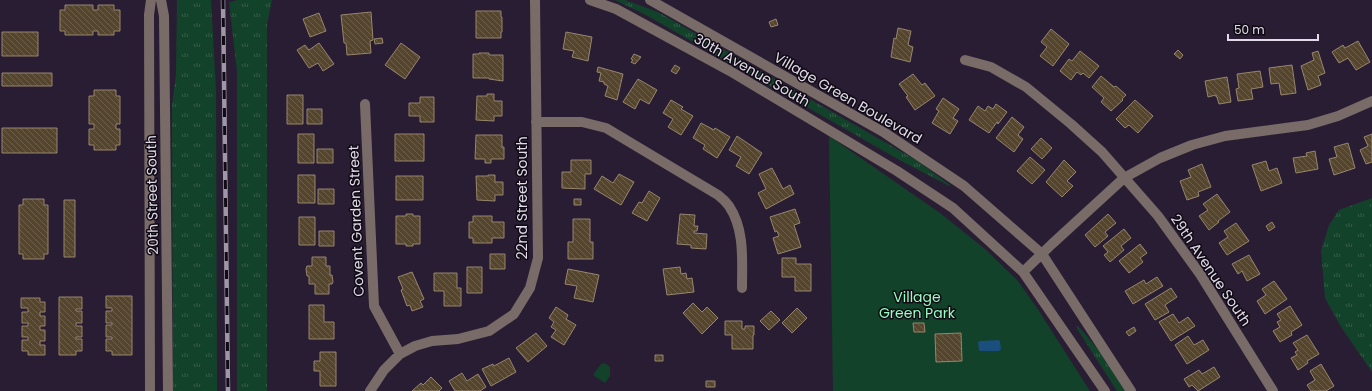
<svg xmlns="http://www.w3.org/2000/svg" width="1372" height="391" font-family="Poppins,sans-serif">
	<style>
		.grass { fill: url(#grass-tufts) }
		.green { fill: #13422a }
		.water { fill: #1a4e7d }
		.building { fill: url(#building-back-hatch); stroke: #97866c }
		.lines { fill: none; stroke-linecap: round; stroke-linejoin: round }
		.minor { stroke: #796b67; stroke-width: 10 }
		.rail-casing { stroke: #a096a8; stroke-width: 4.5 }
		.rail { stroke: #0f0a13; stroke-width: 3; stroke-dasharray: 9; stroke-linecap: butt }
		.labels { text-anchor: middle; stroke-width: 3; stroke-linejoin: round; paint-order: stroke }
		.street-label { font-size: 14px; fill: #e2dae9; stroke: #0f0a13 }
		.park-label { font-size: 14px; fill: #98fcc1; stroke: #0f0a13 }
	</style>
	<defs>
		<pattern id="grass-tufts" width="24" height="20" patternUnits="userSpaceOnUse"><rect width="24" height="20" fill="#13422a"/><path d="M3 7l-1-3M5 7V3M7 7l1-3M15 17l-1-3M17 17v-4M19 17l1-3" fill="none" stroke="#355d49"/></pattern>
		<pattern id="building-back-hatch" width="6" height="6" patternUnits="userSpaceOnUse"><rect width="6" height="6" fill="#54452c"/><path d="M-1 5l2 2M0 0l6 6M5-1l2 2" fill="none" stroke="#6c5f4b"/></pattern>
	</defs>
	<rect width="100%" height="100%" fill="#291d33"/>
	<path class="grass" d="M177 0H211L216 90 217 391H173L172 106 176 74Z
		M236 0H272L267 25V391H237V71L229 2 235 1Z
		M615 0H625L658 12 916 160 950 185 949 186 896 158 646 15Z
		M1372 198V372L1341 327 1325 298 1321 251 1329 225 1339 210Z
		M1078 326 1103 355 1127 391H1117L1076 327Z"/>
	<path class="green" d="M829 136 940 213 985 249 1018 281 1037 308 1090 391H833Z
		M605 363 610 367V376L605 383 593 375 601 364Z"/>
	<path class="water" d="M999 340 1000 342 1001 349 999 351H980L979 350 978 342 980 341Z"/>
	<path class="building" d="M65 5H93V10H98V5H114V10H120V31H114V35H98V31H93V35H65V31H60V10H65Z
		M476 11H501V17H502V32H501V38H476Z
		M371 12 373 40 370 41 371 53 347 55 346 43H344L341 15Z
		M319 13 326 31 310 37 303 19Z
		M776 19 778 25 771 27 769 22Z
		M898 28 911 31 908 45 913 47 910 62 891 57 894 38 896 39Z
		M1051 29 1069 44 1053 66 1040 56 1047 47 1041 42Z
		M2 32H38V56H2Z
		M566 32 592 37 588 61 572 57 574 51 563 49Z
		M382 38 383 43 375 44 374 39Z
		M1358 41 1370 62 1356 70 1348 58 1339 63 1332 52 1343 45 1345 48Z
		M319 43 334 64 323 71 318 63 309 68 297 50 305 45 309 50Z
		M401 43 420 57 405 79 385 65Z
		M1178 50 1183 55 1180 59 1174 54Z
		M1080 51 1099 66 1089 78 1083 73 1081 75 1077 72 1071 80 1060 71 1069 59 1072 61Z
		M1318 51 1325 73 1318 76 1321 85 1308 90 1301 66 1314 60 1312 53Z
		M479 53H489V55H503V81L489 79V78H473V54H479Z
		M634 54 641 57 635 64 631 62 633 60 631 59Z
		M675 65 680 68 676 74 671 71Z
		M1292 65 1296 93 1281 95 1279 83 1271 84 1269 68Z
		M598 67 623 74 617 100 605 96 608 86 604 84V82L599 81 601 73 597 72Z
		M1260 71 1263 87 1251 89 1253 99 1238 101 1236 89 1239 88 1237 74Z
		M2 73H52V86H2Z
		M913 74 922 85 925 83 935 96 915 110 906 97 908 96 899 84Z
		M1101 76 1114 87 1116 86 1126 95 1122 99 1123 100 1111 111 1101 102 1104 98 1092 87Z
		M1227 77 1231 102 1219 104 1217 97H1216V95L1208 97 1205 81Z
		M638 79 657 90 649 104 640 99 635 109 623 102Z
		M94 90H116V96H120V124H116V129H120V145H116V150H94V145H89V129H94V124H89V96H94Z
		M487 94H494V101H502V116H494V121L476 120 477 96H487Z
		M287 95H303V124H287Z
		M420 97H434V122H420V116H409V103H420Z
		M943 98 959 109 953 118 958 121 950 134 932 123 939 111 936 109Z
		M671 100 683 107 681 109 693 116 681 135 668 127 673 119 663 113Z
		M1135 100 1153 116 1138 133 1129 125 1125 128 1116 119Z
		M996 104 1007 112 998 124 997 122 989 133 969 120 978 106 985 111 988 106 993 109Z
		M307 109H322V124H307Z
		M1012 117 1024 127 1018 135 1023 139 1014 152 996 138Z
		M701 123 714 130 715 128 730 137 717 158 703 149 705 145 693 138Z
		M2 128H57V153H2Z
		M298 134H314V163H298Z
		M395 134H424V161H395Z
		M1372 134V162L1366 164 1360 150 1368 146 1364 137Z
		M476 135H502V147H504V159H491V163H485V159H475Z
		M737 136 762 153 749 174 736 166 741 157 729 150Z
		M1041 138 1052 148 1042 159 1031 149Z
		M1348 143 1355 168 1334 175 1329 159 1337 157 1334 147Z
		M317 149H333V163H317Z
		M1315 151 1318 169 1296 173 1293 158 1307 156 1306 153Z
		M1030 157 1045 170 1032 184 1017 171Z
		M571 160H591V174H585V189L562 188V172H571Z
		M1064 160 1076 172 1067 181 1073 186 1062 197 1046 182Z
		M1266 161 1269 171 1277 168 1282 183 1261 191 1252 165Z
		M1202 164 1211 187 1198 192 1199 196 1187 200 1180 181 1191 177 1188 170Z
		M772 168 783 189 790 185 794 194 766 209 758 193 766 189 759 174Z
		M619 174 634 182 621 205 594 189 602 176 613 183Z
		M298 175H315V203H298Z
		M488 175H495V182H503V195H495V201L477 200 476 176H488Z
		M396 176H423V200H396Z
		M318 189H334V204H318Z
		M649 191 660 198 647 221 632 213 639 202 642 203Z
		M1217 194 1230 212 1218 221 1219 222 1209 230 1199 216 1208 210 1203 204Z
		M23 199H44V205H48V254H44V259H23V254H19V205H23Z
		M574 199H581V205H574Z
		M64 200H75V257H64Z
		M795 209 800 223 794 225 801 247 778 254 773 238 779 236 777 231 775 232 770 217Z
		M406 214H413V216H420V244H413V246H406V244H396V216H406Z
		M680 214 695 215 694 226H698L697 231H694V233L707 234 706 249 691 248V245L677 244Z
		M1108 214 1116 223 1105 232 1108 236 1095 247 1085 235Z
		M473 216H492V222H504V238H492V243H473V238H469V222H473Z
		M299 217H315V245H299Z
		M573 219H590V242H593V259H568V242H573Z
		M1272 222 1275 227 1269 231 1266 226Z
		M1236 223 1249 241 1227 255 1219 243 1228 237 1224 231Z
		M1124 229 1131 238 1121 246 1124 250 1110 262 1104 255 1108 252 1103 246Z
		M319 231H334V246H319Z
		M1140 244 1147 253 1140 258 1143 262 1129 273 1119 261Z
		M490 254H505V269H490Z
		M1249 255 1260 274 1247 281 1242 271 1238 274 1232 264Z
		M312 257H326V266H330V275H332L333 282 332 284H329V294H315V284H309V276H307L306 269 307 266H312Z
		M782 258H796V264H811V291H795V277H782Z
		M467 267H482V293H467Z
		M680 267 681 274 686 273 687 279 692 278 694 292 667 295 663 269Z
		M568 269 599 275 593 302 574 298 577 286 565 284Z
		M412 272 424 299 420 301 423 307 412 311 410 305 407 306 401 290 403 289 398 277Z
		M434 273H457V288H461V306H444V291H434Z
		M1157 277 1163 286 1133 304 1125 291 1144 280 1146 284Z
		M1274 281 1287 299 1265 314 1257 301 1266 295 1262 289Z
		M1171 288 1177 297 1165 305 1169 312 1155 320 1145 304Z
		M106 296H132V355H112V351H106V339H112V337H106V325H112V323H106V311H112V308H106Z
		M59 297H82V309H76V311H82V323H76V326H82V337H76V339H82V351H76V355H59Z
		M21 298H40V302H45V312H40V316H45V326H40V330H45V341H40V345H45V355H28V351H22V340H28V337H22V326H28V323H22V312H28V308H21Z
		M693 303 702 312 707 307 718 318 702 334 683 313Z
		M309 305H324V322H334V339H309Z
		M1290 306 1302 325 1291 332 1292 335 1280 342 1273 331 1280 327 1277 322 1281 320 1277 314Z
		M556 307 568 315 566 319 576 325 564 345 551 337 556 330 551 327 554 322 549 318Z
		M797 308 807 318 792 333 782 323Z
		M771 311 780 320 769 330 760 321Z
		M1173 314 1179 323 1188 317 1195 326 1171 341 1159 322Z
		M725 321H742V329H745V326H754V335H753V349H732V335H725Z
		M913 323H924L925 332H914Z
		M1134 327 1136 331 1129 336 1126 332Z
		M536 333 547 346 528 362 516 348Z
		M961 333 962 361 936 362 935 334Z
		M1307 335 1319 354 1307 361 1308 363 1298 370 1291 358 1297 355 1295 352 1298 350 1293 343Z
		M1188 336 1194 345 1203 340 1209 350 1187 364 1175 345Z
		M320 352H336V386H320V371H314V361H320Z
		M655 355H663V361H655Z
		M509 358 516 372 491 386 482 369 493 364 494 366Z
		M1321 364 1334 386 1326 391H1311L1307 385 1315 380 1310 371Z
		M1214 367 1220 377 1198 391 1192 385 1189 387 1184 379 1199 370 1202 374Z
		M462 373 467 381 478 374 486 387 480 391H455L449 381Z
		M431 377 442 388 439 391H412L421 383 423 385Z
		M706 381H715V387H706Z"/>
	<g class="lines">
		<path class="minor" d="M161 0 164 16 168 391
			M590 0 616 9 730 71 897 171 953 208 1023 272 1105 391
			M650 0 885 133 964 186 1042 254 1131 391
			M965 60 991 67 1026 87 1071 124 1102 152 1158 216 1200 274 1273 391
			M365 104 374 306 400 354
			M536 122H582L606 128 718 195C722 198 726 202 729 206 745 230 742 260 742 288
			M1023 272 1052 244 1124 178 1160 158 1192 145 1225 136 1308 125 1338 116 1372 101
			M150 391 149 15 151 0
			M370 391 384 370 400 354 415 346 432 341 458 339 489 331 514 314 530 288 538 258 535 0"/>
		<g class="rail-casing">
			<path id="rail" d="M223 0 228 391"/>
		</g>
		<use href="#rail" class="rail"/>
	</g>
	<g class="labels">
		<g class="street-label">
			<text transform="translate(752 70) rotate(30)" y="5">30th Avenue South</text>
			<text transform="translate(848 98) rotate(30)" y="5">Village Green Boulevard</text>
			<text transform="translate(152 195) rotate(-91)" y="5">20th Street South</text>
			<text transform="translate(522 198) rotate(-90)" y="5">22nd Street South</text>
			<text transform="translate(356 221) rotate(-92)" y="5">Covent Garden Street</text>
			<text transform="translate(1211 270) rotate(56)" y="5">29th Avenue South</text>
		</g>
		<g class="park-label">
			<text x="917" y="302">Village<tspan x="917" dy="16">Green Park</tspan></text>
		</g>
	</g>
	<path d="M1228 34v6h90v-6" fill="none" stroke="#e2dae9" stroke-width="2"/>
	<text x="1234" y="34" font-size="12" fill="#e2dae9" stroke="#0f0a13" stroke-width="3" paint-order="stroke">50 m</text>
</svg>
